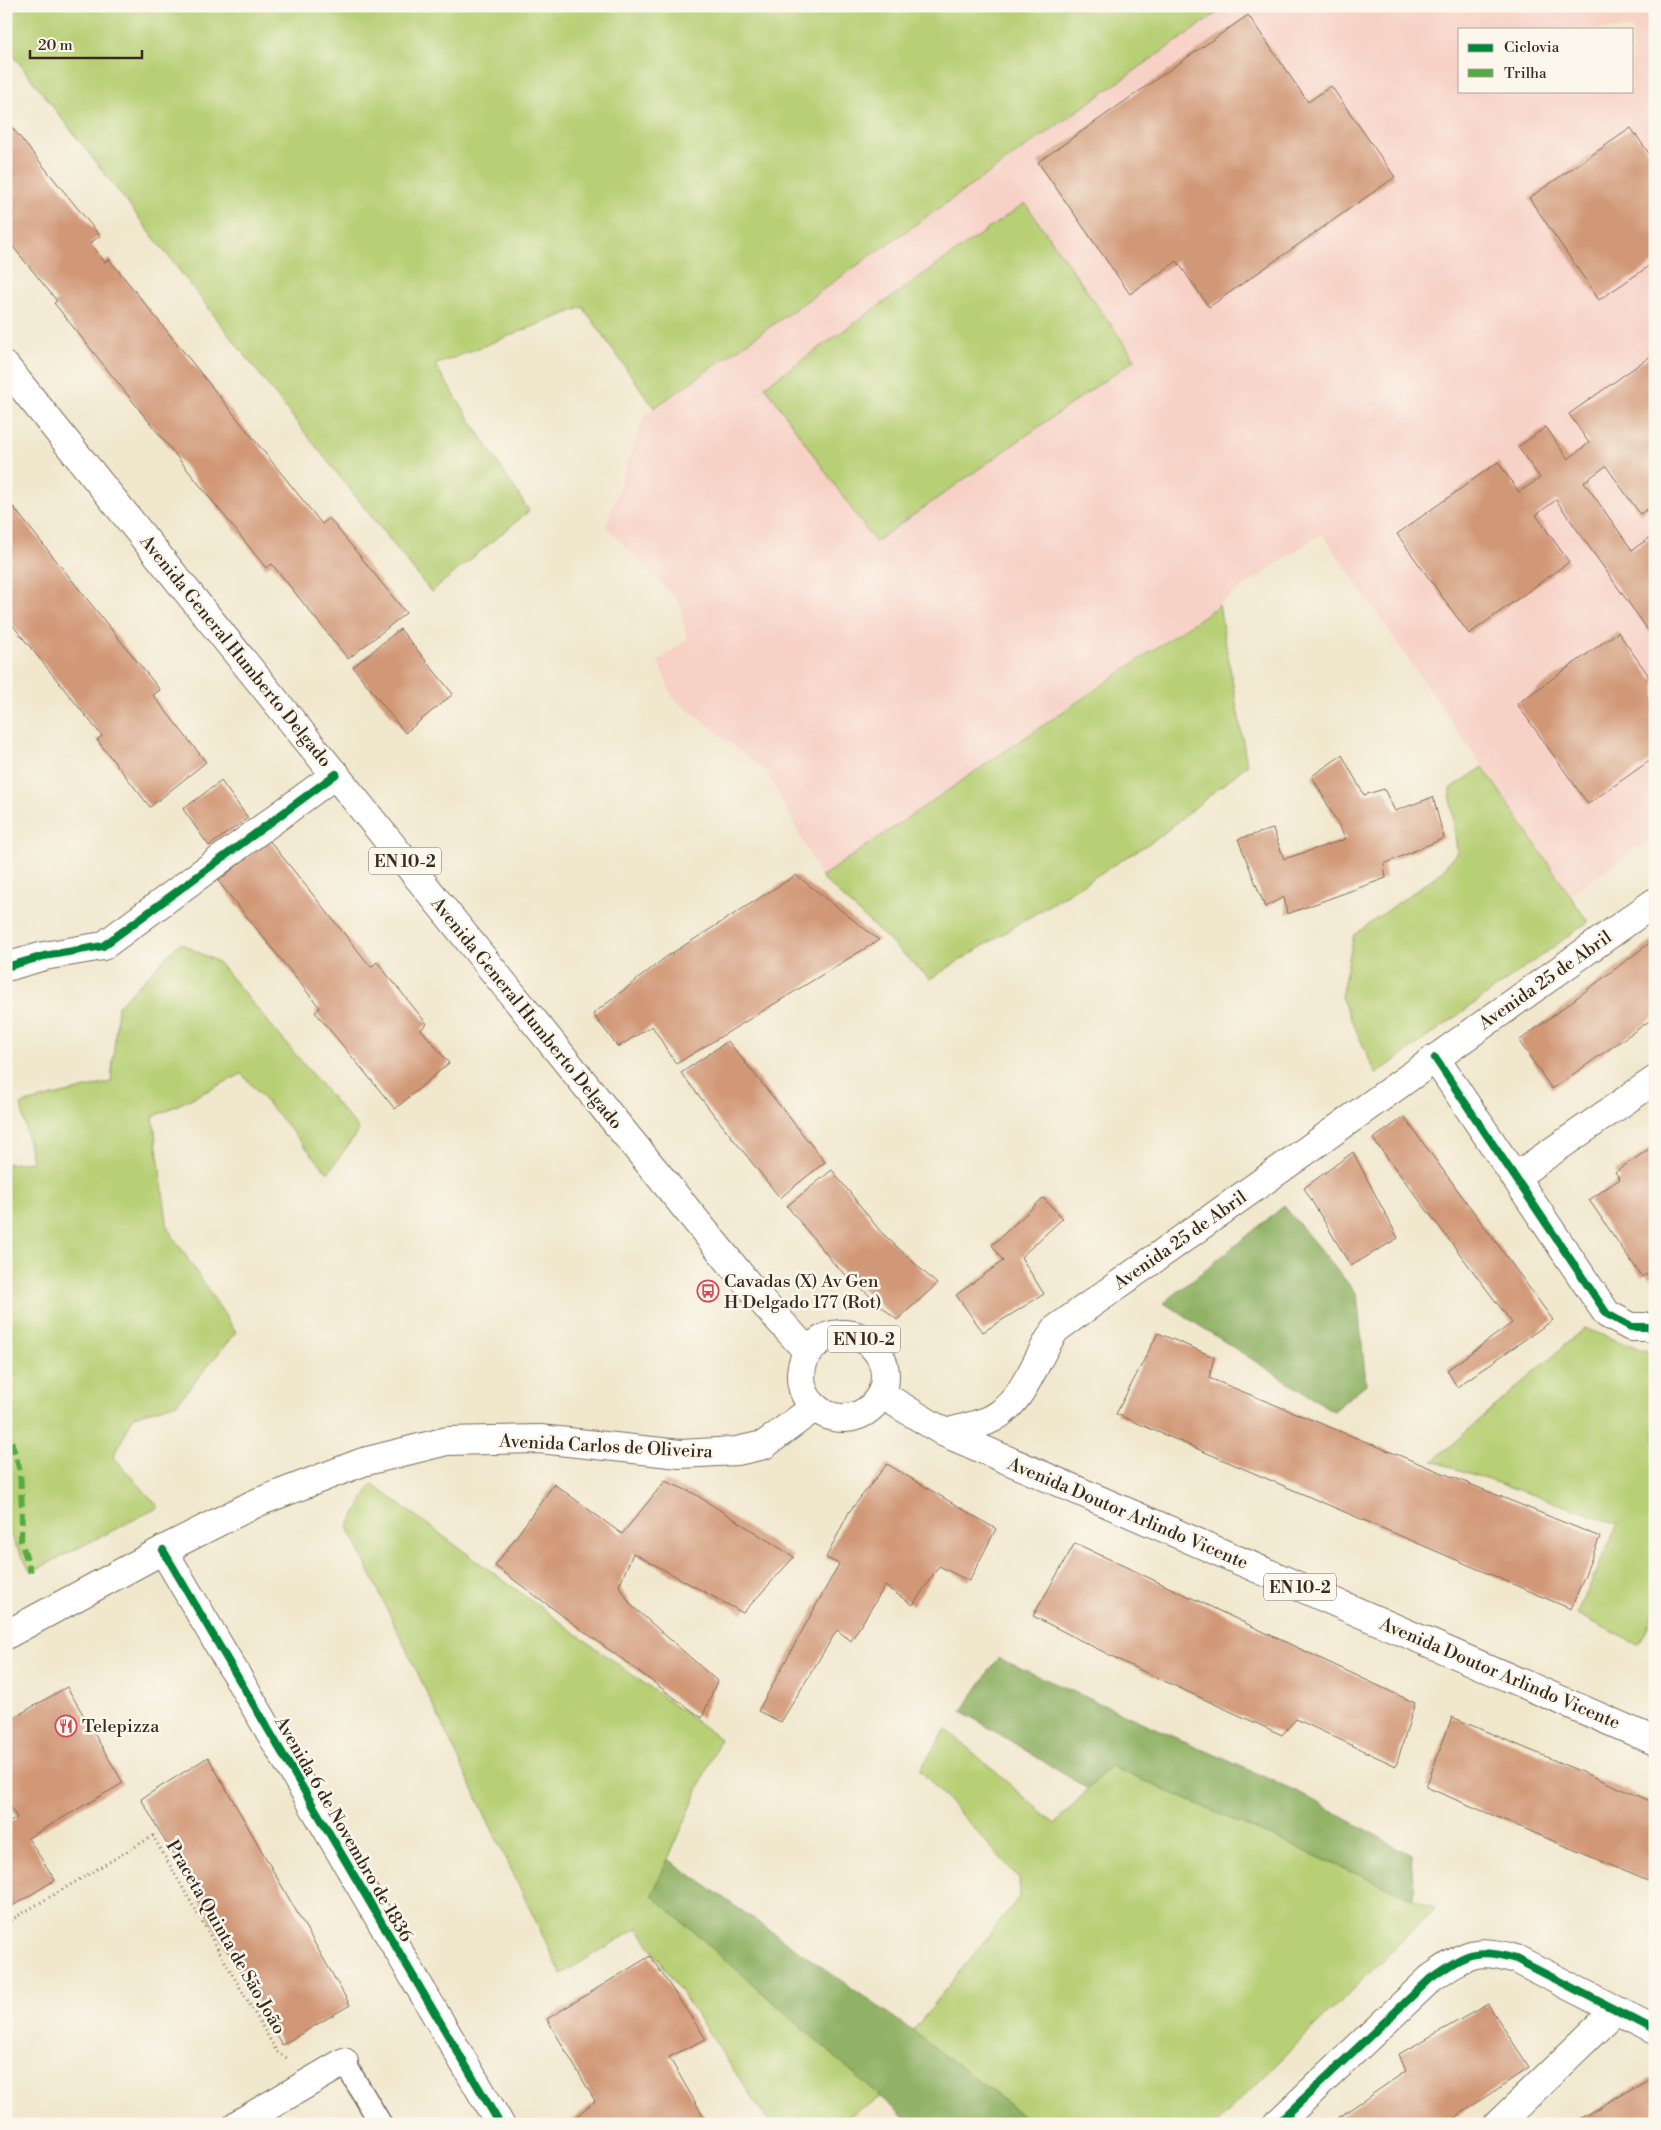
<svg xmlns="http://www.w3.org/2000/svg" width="1661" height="2130" font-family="'Libre Bodoni',serif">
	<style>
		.built { fill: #f7d1c6; fill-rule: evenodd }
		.green { fill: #b7cf74; stroke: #797c49 }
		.forest { fill: #91b266; stroke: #666e42 }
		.building { fill: #d19877 }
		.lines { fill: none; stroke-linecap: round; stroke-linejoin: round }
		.service-casing { stroke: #7b6c5b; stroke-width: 24 }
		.minor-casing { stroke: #7b6c5b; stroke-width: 30 }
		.tertiary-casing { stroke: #7b6c5b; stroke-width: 30 }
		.secondary-casing { stroke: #7b6c5b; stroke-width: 30 }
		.primary-casing { stroke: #7b6c5b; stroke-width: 30 }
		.path { stroke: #7b6c5b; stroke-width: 3; stroke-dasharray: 1 4; stroke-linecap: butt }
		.service { stroke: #fff; stroke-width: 21 }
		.minor { stroke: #fff; stroke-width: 28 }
		.tertiary { stroke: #fff; stroke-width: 28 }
		.secondary { stroke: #fff; stroke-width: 28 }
		.primary { stroke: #fff; stroke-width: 28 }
		.quiet { stroke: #55ab43; stroke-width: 6; stroke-dasharray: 12 6; stroke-linecap: butt }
		.cycleway-casing { stroke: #fbf7ec; stroke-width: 11 }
		.cycleway { stroke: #00873e; stroke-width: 8 }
		.labels { text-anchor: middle; stroke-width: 5; stroke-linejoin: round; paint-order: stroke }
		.shield { fill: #fbf7ec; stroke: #75685c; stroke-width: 1 }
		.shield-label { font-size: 16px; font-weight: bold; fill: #3b2a1e }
		.street-label { font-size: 18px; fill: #3b2a1e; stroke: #fbf7ec }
		.poi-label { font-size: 18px; fill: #3b2a1e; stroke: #fbf7ec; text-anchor: start }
	</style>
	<rect width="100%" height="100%" fill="#fbf7ec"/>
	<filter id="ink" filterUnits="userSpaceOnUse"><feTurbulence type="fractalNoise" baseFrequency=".02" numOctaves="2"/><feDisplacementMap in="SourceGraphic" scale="10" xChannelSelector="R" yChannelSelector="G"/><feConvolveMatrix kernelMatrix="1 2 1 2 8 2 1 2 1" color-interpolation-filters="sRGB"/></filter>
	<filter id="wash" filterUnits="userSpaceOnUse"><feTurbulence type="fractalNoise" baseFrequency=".0096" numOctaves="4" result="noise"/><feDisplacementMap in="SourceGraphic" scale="20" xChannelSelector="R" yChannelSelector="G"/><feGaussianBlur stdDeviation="1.12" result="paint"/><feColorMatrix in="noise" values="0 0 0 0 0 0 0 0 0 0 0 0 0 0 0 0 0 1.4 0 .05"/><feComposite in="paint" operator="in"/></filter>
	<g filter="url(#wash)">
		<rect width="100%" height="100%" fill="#f1e7cd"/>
		<path class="built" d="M1227 6H1634L1655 22V836L1570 895 1322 533 821 877 767 772 672 697 658 661 687 640 680 604 606 526 644 415ZM1460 29H1632V91H1460Z"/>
		<path class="green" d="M6 6H1227L654 408 583 307 435 365 529 511 431 592 291 415 6 46Z
			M1025 203 1135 359 875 542 765 386Z
			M1219 605 1247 765 1159 837 930 979 821 877Z
			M1483 767 1588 922 1376 1074 1341 997 1354 935 1441 872 1457 852 1450 789Z
			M180 943 218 962 359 1130 328 1173 242 1074 153 1117 168 1229 236 1332 177 1403 134 1416 113 1457 159 1507 31 1572 6 1528V1164L32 1162 21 1104 111 1082 118 1006Z
			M1584 1328 1641 1350 1655 1351V1609L1639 1645 1577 1614 1618 1524 1433 1461Z
			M372 1484 720 1739 653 1895 882 2096 836 2124H770L638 1928 561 1974 348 1527Z
			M946 1729 1055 1824 1110 1766 1435 1908 1216 2124H1034L913 2031 1020 1896 1019 1878 920 1770Z"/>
		<path class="forest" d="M1284 1206 1357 1294 1366 1384 1333 1411 1164 1303Z
			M998 1658 1296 1791 1411 1855 1414 1899 1110 1766 1088 1789 962 1711Z
			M668 1859 913 2031 1034 2124H911L652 1895Z"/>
		<g id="blocks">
			<path class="building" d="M1248 15 1308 102 1331 86 1395 177 1209 307 1177 261 1130 294 1038 162Z
				M6 120 100 236 90 243 105 262 109 259 322 524 329 518 406 613 348 659 272 564 266 568 54 303 57 301 6 238Z
				M1631 128 1655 162V262L1599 300 1529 198Z
				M1655 353V504L1640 514 1606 466 1584 482 1632 550 1655 534V574L1650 577 1655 583V640L1556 500 1536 515 1569 562 1469 634 1397 534 1498 462 1519 492 1540 478 1518 447 1546 427 1568 459 1589 443 1569 414Z
				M6 498 160 690 153 695 206 762 150 807 97 740 102 736 6 617Z
				M400 629 453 694 405 733 353 667Z
				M1618 632 1651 679 1655 677V757L1588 804 1517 704Z
				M1342 755 1364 795 1384 789 1395 811 1433 797 1444 838 1384 864 1386 878 1287 914 1284 897 1265 907 1238 839 1273 829 1284 859 1346 839 1312 776Z
				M221 781 248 818 209 846 183 809Z
				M269 840 371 967 377 962 427 1024 421 1029 449 1063 395 1109 315 1012 320 1008 218 881Z
				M796 875 879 940 676 1064 652 1026 618 1047 593 1014 666 957Z
				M1655 939V1017L1552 1089 1519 1041Z
				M728 1041 825 1162 780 1198 681 1073Z
				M1404 1117 1553 1320 1457 1387 1447 1370 1512 1323 1373 1139Z
				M1655 1145V1276L1650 1279 1646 1274 1642 1277 1589 1200 1620 1179 1615 1172Z
				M1353 1152 1398 1238 1351 1266 1304 1188Z
				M832 1170 880 1231 937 1284 897 1320 836 1266 787 1206Z
				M1043 1198 1063 1218 1021 1257 1044 1294 983 1332 956 1295 1003 1261 992 1245Z
				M1158 1333 1214 1357 1209 1378 1600 1537 1571 1609 1116 1414Z
				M887 1464 996 1529 969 1581 939 1566 913 1605 885 1586 851 1641 837 1630 781 1722 758 1711 839 1564 826 1558 849 1512Z
				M665 1481 693 1493 794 1557 743 1613 633 1553 619 1586 631 1605 717 1681 702 1718 495 1566 554 1484 622 1534Z
				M1075 1543 1415 1703 1396 1766 1296 1719 1282 1735 1125 1663 1033 1616Z
				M67 1687 123 1783 28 1838 55 1880 6 1910V1824L17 1818 6 1800V1722Z
				M1452 1717 1655 1803V1884L1426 1787Z
				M208 1757 350 2005 282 2045 141 1799Z
				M650 1956 706 2039 669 2057 708 2124H567L595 2101 547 2019Z
				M1488 2004 1529 2067 1446 2124H1333L1332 2122 1406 2071 1399 2054Z
				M1655 2076V2124H1580L1579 2119Z"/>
		</g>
	</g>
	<g filter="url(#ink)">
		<use href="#blocks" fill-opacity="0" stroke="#7b6c5b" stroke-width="1"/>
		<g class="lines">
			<g class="service-casing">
				<path id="service" d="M344 2062 381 2124"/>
			</g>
			<g class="minor-casing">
				<path id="minor" d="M6 967 44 956 103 946 336 774
					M1435 1058 1607 1314 1631 1327H1655
					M1515 1177 1655 1080
					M238 2124 344 2062
					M1277 2124 1431 1978C1465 1955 1475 1946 1516 1959L1655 2030
					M1498 2124 1616 2010"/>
			</g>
			<g class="tertiary-casing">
				<path id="tertiary" d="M163 1550 500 2124"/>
			</g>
			<g class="secondary-casing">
				<path id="secondary" d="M945 1433C959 1429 974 1426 987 1421 1023 1407 1035 1358 1056 1329L1655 902
					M6 1635 163 1550 256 1503 363 1462 447 1441 540 1439 680 1454 737 1451 764 1445 815 1407"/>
			</g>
			<g class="primary-casing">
				<path id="primary" d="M6 367 621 1129 760 1299 808 1352
					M801 1376a42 42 0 1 1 84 0a42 42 0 1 1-84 0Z
					M881 1394 945 1433 1655 1741"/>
			</g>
			<path class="path" d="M6 1923 153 1836 277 2052 287 2058
				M6 2121 8 2124"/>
			<use href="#service" class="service"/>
			<use href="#minor" class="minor"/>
			<use href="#tertiary" class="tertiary"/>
			<use href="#secondary" class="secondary"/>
			<use href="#primary" class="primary"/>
			<path class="quiet" d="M6 1424 20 1471 22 1509 21 1541 31 1572"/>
			<g class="cycleway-casing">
				<path id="cycleway" d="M6 967 44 956 103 946 336 774
					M1435 1058 1607 1314 1631 1327H1655
					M163 1550 500 2124
					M1277 2124 1431 1978C1465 1955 1475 1946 1516 1959L1655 2030"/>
			</g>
			<use href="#cycleway" class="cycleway"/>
		</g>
	</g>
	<defs>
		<g id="bus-ring" transform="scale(1.125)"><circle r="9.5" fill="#fbf7ec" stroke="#d1495b" stroke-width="1.5"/><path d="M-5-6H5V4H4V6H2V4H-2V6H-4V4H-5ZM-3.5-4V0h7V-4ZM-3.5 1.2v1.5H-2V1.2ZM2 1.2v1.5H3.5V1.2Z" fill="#d1495b"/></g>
		<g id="restaurant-ring" transform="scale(1.125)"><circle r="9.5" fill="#fbf7ec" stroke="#d1495b" stroke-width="1.5"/><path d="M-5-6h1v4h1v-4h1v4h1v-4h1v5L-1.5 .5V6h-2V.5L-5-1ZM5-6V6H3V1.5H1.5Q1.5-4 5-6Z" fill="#d1495b"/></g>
	</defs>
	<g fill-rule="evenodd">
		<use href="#bus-ring" x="708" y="1291"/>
		<use href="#restaurant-ring" x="66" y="1726"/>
	</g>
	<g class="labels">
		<g class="shield">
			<rect x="369" y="847.5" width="72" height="27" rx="4"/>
			<rect x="828" y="1325.5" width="72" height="27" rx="4"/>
			<rect x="1264" y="1573.5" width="72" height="27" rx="4"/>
		</g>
		<g class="shield-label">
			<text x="405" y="867">EN 10-2</text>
			<text x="864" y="1345">EN 10-2</text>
			<text x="1300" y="1593">EN 10-2</text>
		</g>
		<g class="street-label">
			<text transform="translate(236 651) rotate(51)" y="6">Avenida General Humberto Delgado</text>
			<text transform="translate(1545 980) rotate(-35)" y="6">Avenida 25 de Abril</text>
			<text transform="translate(527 1013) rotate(51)" y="6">Avenida General Humberto Delgado</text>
			<text transform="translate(1180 1240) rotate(-35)" y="6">Avenida 25 de Abril</text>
			<text transform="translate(606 1446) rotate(3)" y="6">Avenida Carlos de Oliveira</text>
			<text transform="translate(1128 1513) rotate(23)" y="6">Avenida Doutor Arlindo Vicente</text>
			<text transform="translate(1500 1673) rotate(23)" y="6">Avenida Doutor Arlindo Vicente</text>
			<text transform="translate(344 1829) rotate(60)" y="6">Avenida 6 de Novembro de 1836</text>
			<text transform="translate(226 1937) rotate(60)" y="6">Praceta Quinta de São João</text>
		</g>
		<g class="poi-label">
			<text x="724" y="1287">Cavadas (X) Av Gen<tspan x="724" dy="21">H Delgado 177 (Rot)</tspan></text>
			<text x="82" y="1732">Telepizza</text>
		</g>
	</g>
	<rect width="1661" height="2130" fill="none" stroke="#fbf7ec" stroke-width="25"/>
	<rect x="1458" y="28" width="175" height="65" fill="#fbf7ec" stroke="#aea59a"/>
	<rect x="1468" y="44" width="25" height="8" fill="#00873e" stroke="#aea59a"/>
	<text x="1504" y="52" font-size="15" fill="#3b2a1e">Ciclovia</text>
	<rect x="1468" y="69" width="25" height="8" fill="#55ab43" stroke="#aea59a"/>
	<text x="1504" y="78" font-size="15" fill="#3b2a1e">Trilha</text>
	<path d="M30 50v8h112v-8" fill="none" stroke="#3b2a1e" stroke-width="2.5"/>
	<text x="38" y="50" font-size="15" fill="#3b2a1e" stroke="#fbf7ec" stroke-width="4" paint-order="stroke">20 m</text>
</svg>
